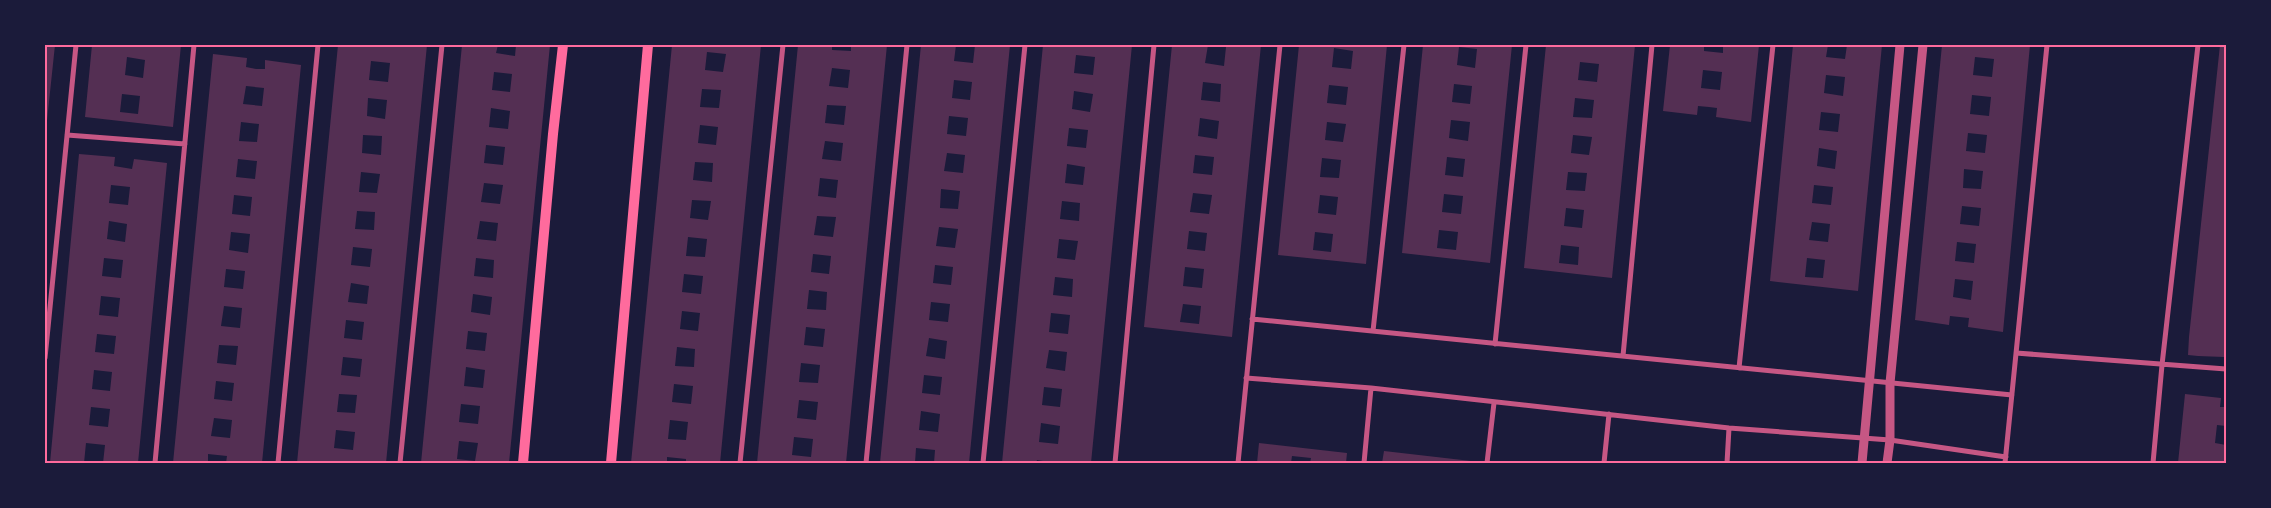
<svg xmlns="http://www.w3.org/2000/svg" width="2271" height="508" font-family="'Sofia Sans Condensed',sans-serif">
	<style>
		.building { fill: #542f53; fill-rule: evenodd }
		.lines { fill: none; stroke-linecap: round; stroke-linejoin: round }
		.minor { stroke: #c65784; stroke-width: 5 }
		.tertiary { stroke: #c65784; stroke-width: 9 }
		.secondary { stroke: #ff6b9d; stroke-width: 10 }
		.neatline { fill: none; stroke: #ff6b9d; stroke-width: 2 }
	</style>
	<rect width="100%" height="100%" fill="#1b1b3a"/>
	<path class="building" d="M45 45H55L46 130H45Z
		M92 45H181L173 127 85 117ZM127 57 145 60 143 78 125 75ZM122 94 140 96 138 114 120 112Z
		M338 45H427L386 463H297ZM371 61 390 63 388 82 369 80ZM368 98 387 100 385 119 367 116ZM363 135 382 136 381 155 362 153ZM361 172 380 174 377 193 359 192ZM357 211 375 212 374 230 355 229ZM353 247 372 249 370 267 351 265ZM351 283 369 286 367 304 348 302ZM346 320 364 322 362 340 344 338ZM343 357 362 359 360 377 341 375ZM339 394 357 395 355 413 337 412ZM336 430 355 432 353 450 334 448Z
		M462 45H498L496 53 515 56 516 45H550L509 463H421ZM494 72 512 74 510 92 492 90ZM491 108 510 111 508 129 489 127ZM486 145 505 147 503 165 484 163ZM484 183 503 185 500 204 481 202ZM480 221 498 223 496 241 477 239ZM476 258 494 260 493 278 474 276ZM473 294 492 297 490 315 471 312ZM468 331 487 333 485 351 466 349ZM466 367 485 370 483 388 464 386ZM461 404 480 406 478 424 459 422ZM459 441 478 443 475 461 457 459Z
		M672 45H761L720 463H686V459L667 457V463H631ZM707 52 726 54 723 72 705 70ZM702 89 721 90 719 108 700 107ZM700 125 718 127 716 145 698 143ZM695 162 713 163 712 182 693 180ZM692 200 711 201 708 220 690 218ZM688 237 707 239 705 257 686 256ZM684 274 703 276 701 294 682 292ZM682 311 700 313 698 331 680 329ZM677 347 695 349 694 367 675 366ZM674 384 693 386 691 404 672 402ZM670 420 688 422 686 440 668 439Z
		M798 45H832V50L851 51V45H887L846 463H757ZM832 68 850 70 848 88 829 86ZM827 105 846 106 844 125 825 123ZM825 141 843 143 841 161 822 159ZM820 178 838 180 836 198 818 196ZM817 216 836 217 833 237 814 235ZM813 254 831 256 829 274 811 272ZM809 290 827 292 826 310 807 309ZM806 327 825 329 823 347 804 345ZM801 363 820 365 818 383 799 382ZM799 400 818 402 816 420 797 418ZM794 437 813 439 811 457 792 455Z
		M921 45H956L954 61 973 63 975 45H1010L969 463H934L935 450 916 448 915 463H880ZM954 80 972 82 970 100 952 98ZM949 116 968 118 966 136 947 134ZM947 153 965 155 963 173 944 171ZM941 189 960 191 958 209 940 208ZM939 227 958 229 955 248 936 246ZM935 265 953 267 951 285 933 283ZM931 302 950 304 948 322 929 320ZM929 338 947 341 945 359 926 356ZM924 375 942 377 940 395 922 393ZM921 411 940 414 938 432 919 430Z
		M1043 45H1132L1091 463H1055L1037 460 1036 463H1002ZM1076 55 1095 57 1093 75 1074 73ZM1074 91 1093 94 1090 112 1072 109ZM1069 128 1088 130 1086 148 1067 146ZM1067 164 1085 167 1083 185 1065 183ZM1062 201 1080 203 1079 221 1060 219ZM1059 239 1078 241 1075 260 1057 258ZM1055 277 1073 279 1072 297 1053 295ZM1051 313 1070 315 1068 334 1049 332ZM1049 350 1067 352 1065 371 1046 368ZM1044 387 1062 389 1060 407 1042 405ZM1041 423 1060 426 1058 444 1039 442Z
		M1172 45H1208L1205 63 1224 66 1226 47 1218 45H1261L1232 337 1144 327ZM1203 82 1221 84 1220 102 1201 100ZM1200 118 1219 121 1217 139 1198 136ZM1195 155 1214 157 1212 175 1193 173ZM1193 193 1212 195 1209 214 1190 212ZM1189 231 1207 233 1205 251 1187 249ZM1185 267 1204 269 1202 288 1183 286ZM1183 304 1201 306 1199 324 1180 322Z
		M1299 45H1387L1366 264 1278 255ZM1334 48 1353 51 1351 69 1332 67ZM1329 85 1348 87 1346 105 1327 103ZM1327 122 1346 124 1343 142 1325 140ZM1322 158 1341 160 1339 178 1320 177ZM1320 195 1338 197 1336 215 1318 213ZM1315 232 1333 234 1331 252 1313 250Z
		M1423 45H1512L1490 263 1402 253ZM1459 47 1477 49 1475 68 1457 65ZM1454 84 1472 86 1470 104 1452 102ZM1451 120 1470 122 1468 141 1449 138ZM1447 157 1465 159 1463 177 1445 175ZM1444 194 1463 196 1461 214 1442 212ZM1439 230 1458 232 1456 250 1437 248Z
		M1546 45H1635L1612 278 1524 268ZM1580 62 1599 64 1597 82 1578 80ZM1575 98 1594 100 1592 118 1573 117ZM1573 135 1592 137 1589 155 1571 153ZM1568 172 1587 173 1585 191 1566 190ZM1566 208 1584 210 1582 228 1564 226ZM1561 245 1579 247 1578 265 1559 263Z
		M1670 45H1704V51L1723 53V45H1759L1751 122 1716 117 1717 108 1709 107 1698 106 1697 115 1663 111ZM1703 70 1722 72 1720 90 1701 88Z
		M1793 45H1828L1826 57 1845 59 1847 45H1882L1858 291 1770 281ZM1826 75 1845 77 1843 96 1824 93ZM1821 112 1840 114 1838 132 1819 130ZM1819 148 1837 151 1835 169 1817 166ZM1814 185 1833 187 1831 205 1812 203ZM1812 222 1830 224 1828 242 1809 240ZM1807 258 1825 260 1823 278 1805 277Z
		M1942 45H2030L2003 332 1968 327 1969 318 1950 316 1949 325 1915 320ZM1975 57 1994 59 1992 77 1973 75ZM1972 95 1991 97 1989 116 1970 114ZM1968 133 1987 135 1985 153 1966 151ZM1964 169 1983 171 1981 189 1963 188ZM1962 206 1981 208 1979 226 1960 224ZM1957 242 1976 244 1974 263 1955 261ZM1955 279 1973 281 1971 300 1953 297Z
		M2220 45H2226V350L2224 357 2198 356 2188 355 2189 337Z
		M213 54 247 58 246 67 256 69H265V60L301 65 262 463H226L227 456 208 454V463H173ZM246 86 264 88 262 106 243 104ZM241 122 259 124 257 142 239 141ZM238 159 257 161 255 179 236 177ZM234 195 252 197 250 216 232 214ZM231 232 250 234 248 253 229 250ZM226 269 245 271 243 289 224 287ZM224 306 242 308 240 328 221 326ZM219 345 238 346 236 365 217 363ZM216 381 234 383 232 401 214 399ZM214 418 232 420 230 438 211 436Z
		M79 154 115 157 114 166 132 169 134 159 167 163 138 463H103L105 445 86 443 84 463H50ZM111 185 130 187 128 205 109 203ZM109 221 127 224 125 242 107 239ZM104 258 123 260 121 278 102 276ZM101 296 120 298 118 317 99 315ZM97 334 116 336 114 354 95 352ZM94 370 112 372 110 391 92 389ZM91 407 110 409 108 427 89 425Z
		M2185 394 2221 398 2220 407H2226V426L2217 425 2215 443 2226 445V463H2178Z
		M1259 443 1347 453 1346 463H1310L1311 458 1292 456 1291 463H1257Z
		M1384 451 1471 461V463H1382Z"/>
	<g class="lines">
		<path class="minor" d="M67 135 185 144
			M1252 319 2012 395
			M1373 331 1404 45
			M1495 344 1526 45
			M2016 353 2226 369
			M1623 356 1652 45
			M45 358 76 45
			M1739 368 1773 45
			M1246 378 1371 388 1729 428 1890 440 2006 457
			M155 463 194 45
			M278 463 318 45
			M400 463 442 45
			M740 463 783 45
			M866 463 907 45
			M983 463 1025 45
			M1115 463 1154 45
			M1238 463 1280 45
			M1364 463 1371 388
			M1487 463 1494 403
			M1604 463 1609 414
			M1727 463 1729 428
			M2005 463 2047 45
			M2153 463 2162 365 2198 45"/>
		<path class="tertiary" d="M1862 463 1900 45
			M1887 463 1890 440V383L1923 45"/>
		<path class="secondary" d="M523 463 553 134 563 45
			M611 463 648 45"/>
	</g>
	<rect width="2271" height="508" fill="none" stroke="#1b1b3a" stroke-width="92"/>
	<rect x="46" y="46" width="2179" height="416" class="neatline"/>
</svg>
